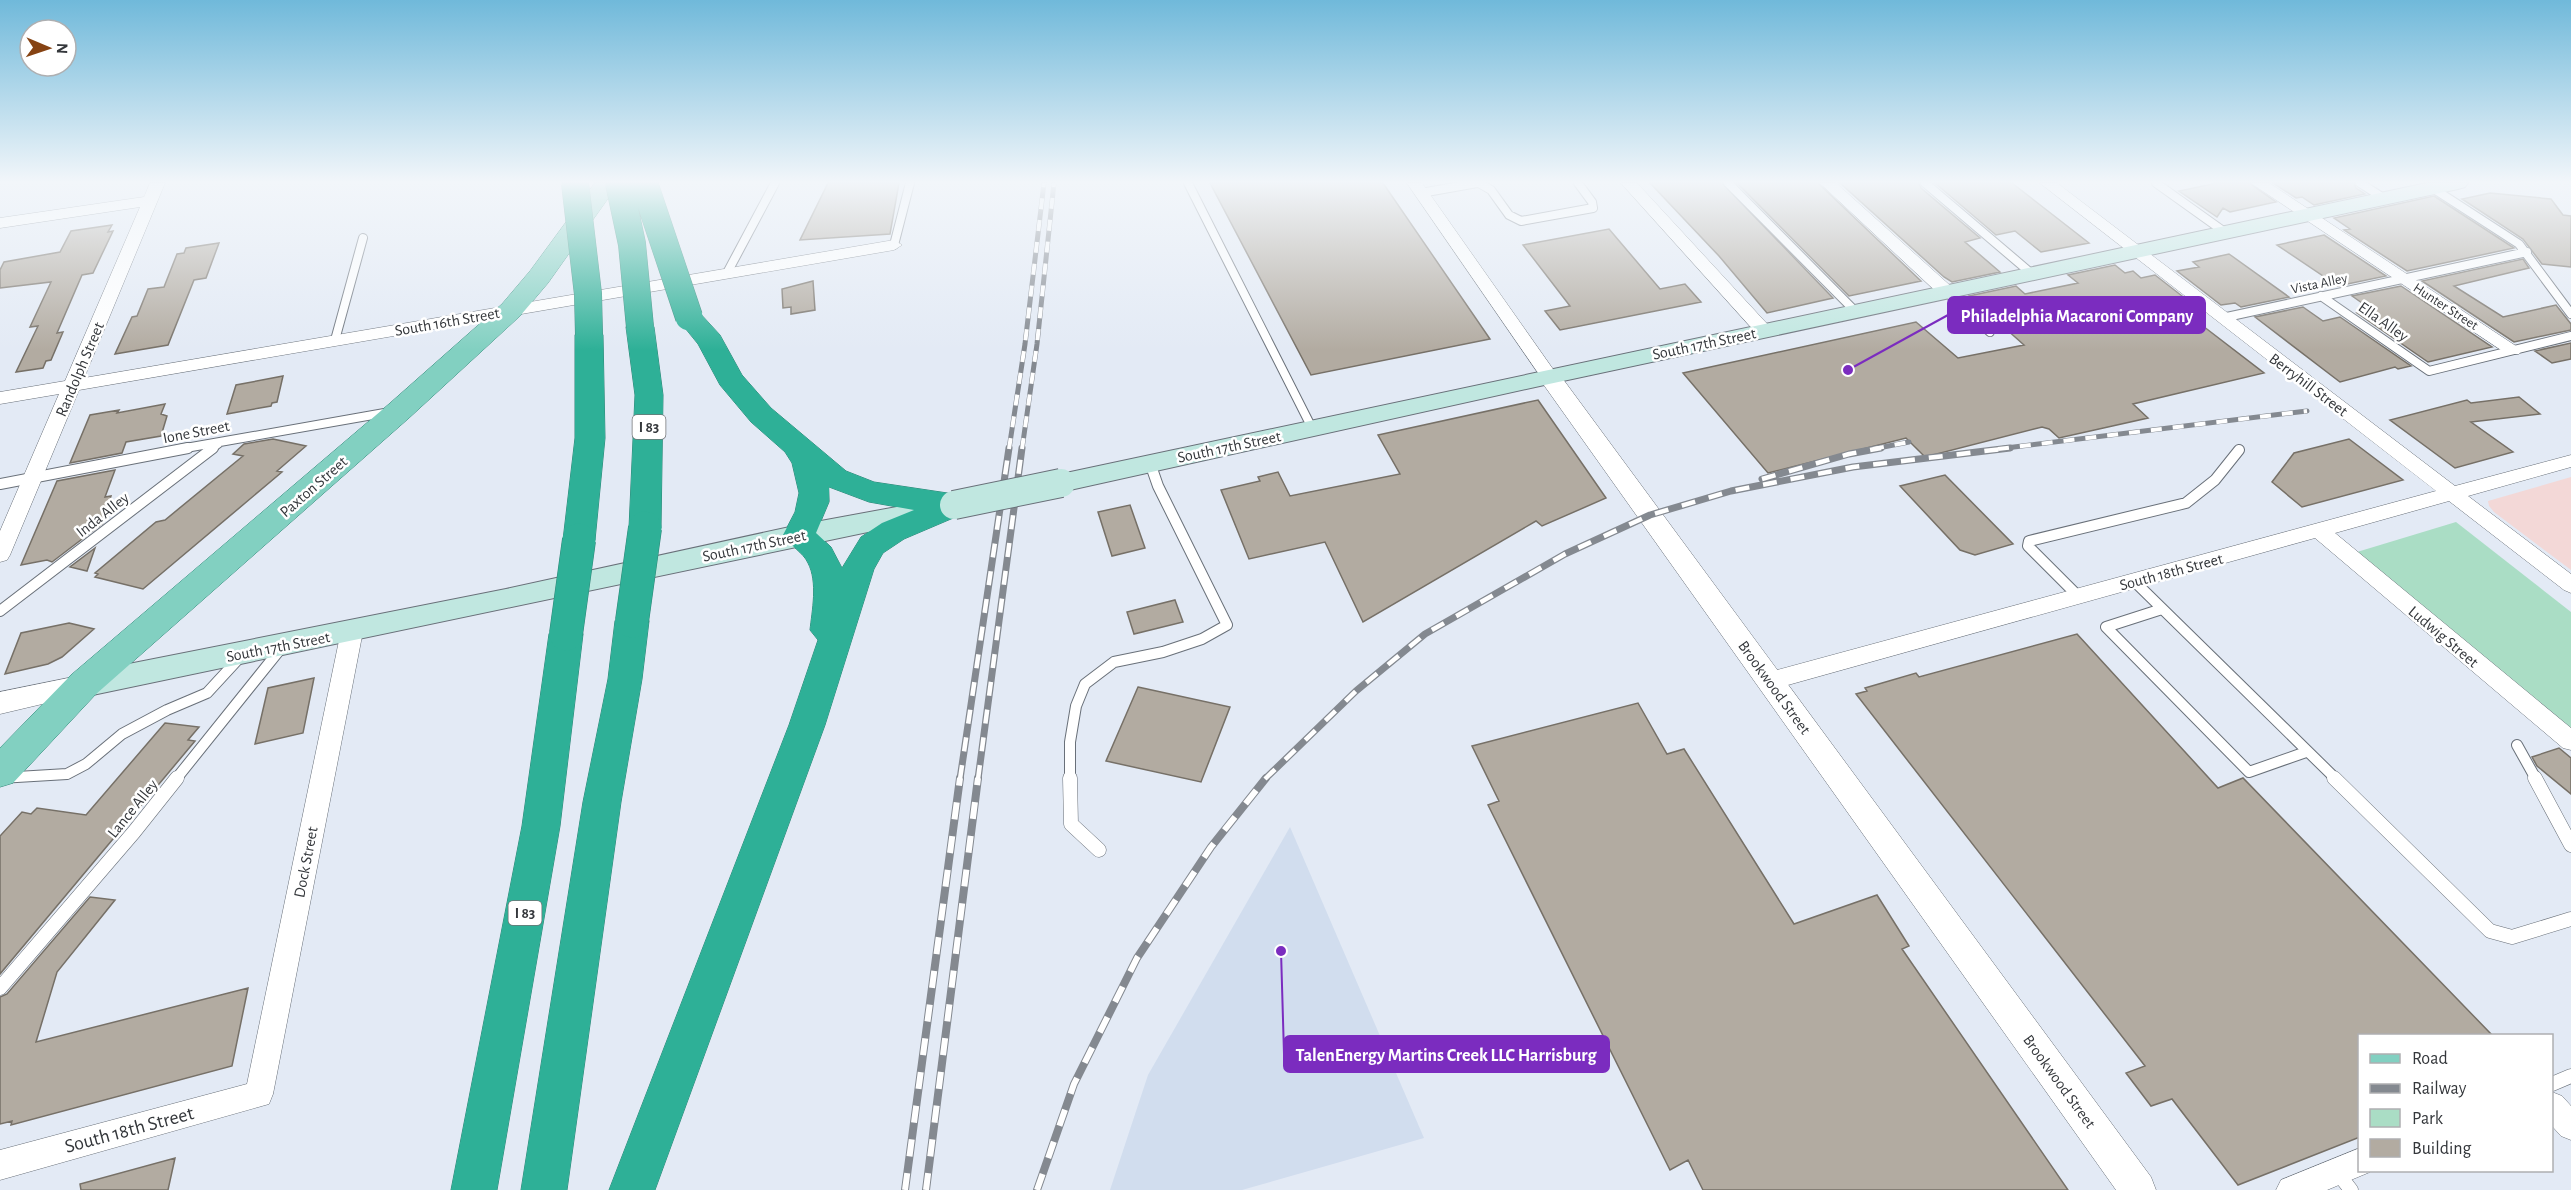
<svg xmlns="http://www.w3.org/2000/svg" width="2571" height="1190" font-family="'Alegreya Sans',sans-serif">
	<style>
		.commercial { fill: #f3d8d7 }
		.built { fill: #d1ddee }
		.green { fill: #aaddc5 }
		.building { fill: #b2aba1; stroke: #767067; stroke-width: 1.5 }
		.lines { fill: none; stroke-linecap: round; stroke-linejoin: round }
		.service-far2-casing { stroke: #697079; stroke-width: 10 }
		.service-far1-casing { stroke: #697079; stroke-width: 12 }
		.service-casing { stroke: #697079; stroke-width: 15 }
		.minor-casing { stroke: #697079; stroke-width: 1 }
		.tertiary-casing { stroke: #697079; stroke-width: 1 }
		.secondary-casing { stroke: #697079; stroke-width: 2 }
		.primary-casing { stroke: #308677; stroke-width: 1 }
		.motorway-casing { stroke: #308677; stroke-width: 1 }
		.service-far2 { stroke: #fff; stroke-width: 8 }
		.service-far1 { stroke: #fff; stroke-width: 10 }
		.service { stroke: #fff; stroke-width: 14 }
		.minor { fill: #fff; fill-rule: evenodd }
		.tertiary { fill: #fff; fill-rule: evenodd }
		.secondary { fill: #c0e7e0; fill-rule: evenodd }
		.primary { fill: #82d0c1; fill-rule: evenodd }
		.motorway { fill: #2eb097; fill-rule: evenodd }
		.rail-far2-casing { stroke: #848990; stroke-width: 5 }
		.rail-far1-casing { stroke: #848990; stroke-width: 7 }
		.rail-casing { stroke: #848990; stroke-width: 8 }
		.rail-far2 { stroke: #fff; stroke-width: 4; stroke-dasharray: 11; stroke-linecap: butt }
		.rail-far1 { stroke: #fff; stroke-width: 4.5; stroke-dasharray: 14; stroke-linecap: butt }
		.rail { stroke: #fff; stroke-width: 6; stroke-dasharray: 17; stroke-linecap: butt }
		.secondary-bridge-casing { stroke: #697079; stroke-width: 30; stroke-linecap: butt }
		.motorway-bridge-far1-casing { stroke: #308677; stroke-width: 28; stroke-linecap: butt }
		.motorway-bridge-casing { stroke: #308677; stroke-width: 34; stroke-linecap: butt }
		.secondary-bridge { stroke: #c0e7e0; stroke-width: 28 }
		.motorway-bridge-far1 { stroke: #2eb097; stroke-width: 27 }
		.motorway-bridge { stroke: #2eb097; stroke-width: 33 }
		.labels { text-anchor: middle; stroke-width: 5; stroke-linejoin: round; paint-order: stroke }
		.far-street-label { font-size: 14px; fill: #34373b; stroke: #fff }
		.shield { fill: #fff; stroke: #717376; stroke-width: 1.5 }
		.shield-label { font-size: 15px; font-weight: bold; fill: #34373b }
		.street-label { font-size: 16px; fill: #34373b; stroke: #fff }
		.near-street-label { font-size: 20px; fill: #34373b; stroke: #fff }
		.leader { fill: none; stroke: #7b2cbf; stroke-width: 2 }
		.callout-dot { fill: #7b2cbf; stroke: #fff; stroke-width: 2 }
		.callout { fill: #7b2cbf; stroke: #7b2cbf; stroke-width: 2 }
		.callout-label { font-size: 18px; text-anchor: middle; font-weight: bold; fill: #fff }
	</style>
	<rect width="100%" height="100%" fill="#e3eaf5"/>
	<path class="commercial" d="M2571 477V570L2494 512 2489 506 2488 501Z"/>
	<path class="built" d="M1290 827 1424 1138 1242 1190H1110L1148 1075Z"/>
	<path class="green" d="M2456 522 2571 612V733L2357 552Z"/>
	<path class="building" d="M828 183H899L890 234 800 240Z
		M1210 183H1383L1490 339 1311 375Z
		M1650 183H1722L1833 298 1767 313 1719 256Z
		M1737 183H1818L1921 281 1849 296Z
		M1840 183H1919L1921 188 1980 238 1965 242 2000 272 1952 282 1944 277Z
		M1935 183H2012L2089 243 2041 252 2015 231 1996 235Z
		M2217 183H2249L2276 202 2230 212 2223 208 2217 217 2179 191Z
		M2273 183H2354L2356 188 2365 194 2314 205 2302 197 2296 198Z
		M2490 193 2551 199 2563 215 2571 216V267L2542 264 2523 239 2462 199Z
		M2434 196 2514 248 2407 271 2344 230 2350 229 2334 218Z
		M112 225 108 232 113 231 93 273 82 275 57 333 63 332 51 360 46 361 43 368 16 372 38 326 30 327 51 282 0 288V270L4 262 60 252 71 231Z
		M1609 229 1660 289 1685 284 1701 302 1560 330 1545 311 1570 306 1523 245Z
		M2324 235 2386 276 2338 286 2277 245Z
		M219 243 206 278 194 280 168 345 115 354 132 317 137 316 148 289 164 287 177 254 184 253 186 248Z
		M2229 254 2289 297 2241 307 2235 303 2221 305 2177 271 2199 267 2193 262Z
		M2523 259 2529 268 2454 286 2503 317 2556 305 2571 324V330L2514 342 2422 281Z
		M2115 265 2125 273 2133 271 2141 278 2155 275 2200 310 2186 313 2264 373 2133 404 2148 418 2059 438 2049 429 2042 427 1925 457 1906 438 1768 473 1683 373 1916 322 1958 358 2024 345 1969 296 2016 286 2025 294 2078 283 2068 275Z
		M813 281 815 310 791 314V307L783 308 782 289Z
		M2401 286 2492 347 2428 362 2357 313 2372 310 2352 296Z
		M2303 307 2323 321 2340 317 2411 366 2398 369 2395 367 2340 382 2255 317Z
		M2571 343V359L2552 363 2535 351Z
		M283 376 277 402 272 403 271 406 227 414 236 385Z
		M2519 397 2540 414 2471 422 2513 452 2455 468 2390 420 2467 400 2471 403Z
		M1538 400 1606 498 1542 526 1536 521 1363 622 1325 542 1249 559 1221 490 1260 481 1258 477 1278 472 1290 496 1400 474 1378 435Z
		M165 404 161 414 167 416 161 436 126 442 122 453 70 463 90 415 119 410 117 413Z
		M273 439 306 446 277 471 282 472 143 589 95 577 98 574 95 573 156 522 165 520 243 456 233 454 244 444Z
		M2349 439 2403 480 2302 507 2272 482 2294 453Z
		M115 470 105 497 111 496 103 523 52 562 47 560 21 565 57 481Z
		M1945 475 2013 544 1975 555 1960 550 1900 486Z
		M1130 505 1145 548 1112 556 1098 512Z
		M95 548 87 571 70 567Z
		M1175 600 1183 622 1134 634 1127 612Z
		M69 623 94 629 62 657 48 664 5 674 21 633Z
		M2077 634 2218 788 2243 778 2492 1035H2360V1137L2238 1185 2172 1099 2151 1106 2126 1073 2145 1066 1856 694 1867 691 1865 688 1916 673 1919 677Z
		M314 678 303 733 255 744 268 688Z
		M1138 687 1230 707 1201 782 1106 761Z
		M1638 703 1667 754 1684 749 1794 924 1877 895 1909 946 1902 949 2068 1190H1703L1688 1160 1670 1170 1488 805 1499 801 1472 746Z
		M165 723 199 727 188 740 195 741 0 974V836L22 812 31 814 37 808 86 815Z
		M2559 748 2571 758V794L2537 766 2532 757Z
		M90 897 115 900 57 972 36 1042 248 988 232 1066 11 1125 12 1121 0 1124V997L7 994Z
		M175 1158 168 1190H81L80 1184Z"/>
	<g class="lines">
		<g class="service-far2-casing">
			<path id="service-far2" d="M1188 183 1312 428
				M1479 183 1491 190 1509 215 1521 221 1593 208 1592 202 1578 183
				M1728 183 1856 312
				M1925 183 2032 274
				M2156 183 2226 233
				M2360 183 2385 199
				M2434 189 2519 244 2571 314
				M1421 193 1477 183
				M894 245 910 183
				M727 273 775 183
				M1948 293 1990 332
				M2321 296 2429 371 2571 336
				M2222 318 2527 252
				M335 340 363 238
				M180 449 390 412
				M211 449 219 443"/>
		</g>
		<g class="service-far1-casing">
			<path id="service-far1" d="M0 484 188 448
				M2134 581 2336 779
				M2078 596 2028 546 2029 541 2186 503 2215 480 2239 450
				M2162 609 2106 627 2249 772 2306 752
				M0 611 213 448
				M2517 745 2536 779
				M0 778 67 774 86 764 122 734 167 710 207 693 242 655
				M176 779 282 647
				M1070 779V742L1076 706 1085 684 1114 662 1163 652 1202 639 1227 625 1158 486 1150 463"/>
		</g>
		<g class="service-casing">
			<path id="service" d="M1070 778 1071 824 1099 850
				M2334 778 2490 931 2512 937 2571 919
				M2535 778 2571 845
				M0 988 134 832 177 778
				M2552 1084 2571 1076
				M2337 1172 2351 1190"/>
		</g>
		<g class="minor-casing">
			<path id="minor" d="M150 183H165L84 378 894 240 902 245 894 250 79 390 10 555 7 560 0 562V531L59 394 0 404V392L65 381 140 207 0 228V218L144 197Z
				M1407 183H1422L1555 372 1558 376 1555 380H1543Z
				M1621 183H1637L1770 327 1773 331 1770 335H1758Z
				M1820 183H1836L1954 289 1956 293 1954 297H1942Z
				M2040 183H2057L2455 486 2571 455V467L2468 496 2571 574V593L2564 590 2449 501 2335 533 2571 728V750L2563 748 2315 538 1770 690 1762 687 1759 681 1762 675 1770 672 2436 491Z
				M2251 183H2269L2522 350 2519 354H2507Z
				M352 623 360 625 363 631 273 1094 269 1104 0 1180V1150L247 1084 341 631 344 625Z
				M2552 1092 2562 1096 2571 1106V1140L2561 1136 2552 1126Z
				M2360 1148V1170H2371L2370 1172 2327 1190H2276L2281 1180Z"/>
		</g>
		<g class="tertiary-casing">
			<path id="tertiary" d="M1549 369 1557 371 2151 1177 2156 1190H2116L1541 381 1538 376 1541 371Z
				M83 675 93 678 97 685 93 692 0 714V692Z"/>
		</g>
		<g class="secondary-casing">
			<path id="secondary" d="M2427 183H2468L2465 187 2458 189 1549 384 1061 492 1052 489 1048 483 1052 477 1061 474Z
				M940 499 949 501 953 508 949 515 83 697 72 693 68 685 72 677 83 673 506 589 799 525Z"/>
		</g>
		<g class="primary-casing">
			<path id="primary" d="M595 183H619L548 283 520 316 409 418 95 695 13 783 0 787V748L71 675 389 404 502 304 530 271Z"/>
		</g>
		<g class="motorway-casing">
			<path id="motorway" d="M689 309 698 311 720 335 742 375 771 408 846 471 874 482 954 494 965 497 970 505 965 513 904 539 883 553 874 569 825 725 655 1190H609L789 725 818 640 810 630C812 611 818 582 808 563 803 552 790 546 783 535L795 512 799 493 792 463 785 452 751 422 720 385 698 344 676 317 680 311ZM829 487 869 502 914 510 882 523 861 537 842 568 831 547 816 533 829 502Z
				M640 319 650 321 654 327 663 395 661 528 656 536 645 539 634 536 629 528 635 395 626 327 630 321Z
				M589 327 599 329 603 335 605 438 595 540 590 548 579 551 568 548 563 540 575 438V335L579 329Z
				M632 609 644 612 649 621 642 679 621 802 567 1190H521L583 802 608 679 615 621 620 612Z
				M566 621 578 625 583 634 560 826 497 1190H451L522 826 549 634 554 625Z"/>
		</g>
		<use href="#service-far2" class="service-far2"/>
		<use href="#service-far1" class="service-far1"/>
		<use href="#service" class="service"/>
		<use href="#minor" class="minor"/>
		<use href="#tertiary" class="tertiary"/>
		<use href="#secondary" class="secondary"/>
		<use href="#primary" class="primary"/>
		<use href="#motorway" class="motorway"/>
		<g class="rail-far2-casing">
			<path id="rail-far2" d="M1009 449 1025 344 1044 183
				M1022 449 1037 344 1054 183
				M1873 449 1909 442
				M1998 449 2307 411"/>
		</g>
		<g class="rail-far1-casing">
			<path id="rail-far1" d="M1762 479 1849 454 1881 448
				M960 779 1009 448
				M978 779 1022 448
				M1265 779 1356 691 1425 634 1565 554 1650 515 1731 491 1853 467 2010 448"/>
		</g>
		<g class="rail-casing">
			<path id="rail" d="M905 1190 960 778
				M926 1190 978 778
				M1037 1190 1074 1084 1137 958 1211 847 1266 778"/>
		</g>
		<use href="#rail-far2" class="rail-far2"/>
		<use href="#rail-far1" class="rail-far1"/>
		<use href="#rail" class="rail"/>
		<g class="secondary-bridge-casing">
			<path id="secondary-bridge" d="M954 505 1061 483"/>
		</g>
		<g class="motorway-bridge-far1-casing">
			<path id="motorway-bridge-far1" d="M575 183 588 294 589 335
				M619 183 632 244 640 327
				M644 183 689 317"/>
		</g>
		<g class="motorway-bridge-casing">
			<path id="motorway-bridge" d="M632 621 645 528
				M566 634 579 540"/>
		</g>
		<use href="#secondary-bridge" class="secondary-bridge"/>
		<use href="#motorway-bridge-far1" class="motorway-bridge-far1"/>
		<use href="#motorway-bridge" class="motorway-bridge"/>
	</g>
	<linearGradient id="sky" x2="0" y2="1"><stop stop-color="#70b9da"/><stop offset="0.52" stop-color="#f2f6fa"/><stop offset="1" stop-color="#f2f6fa" stop-opacity="0"/></linearGradient>
	<rect width="2571" height="350" fill="url(#sky)"/>
	<g class="labels">
		<g class="far-street-label">
			<text transform="translate(2319 283) rotate(-12)" y="5">Vista Alley</text>
			<text transform="translate(2446 306) rotate(33)" y="5">Hunter Street</text>
		</g>
		<g class="shield">
			<rect x="632.5" y="415" width="33" height="24" rx="4.5"/>
			<rect x="508.5" y="901" width="33" height="24" rx="4.5"/>
		</g>
		<g class="shield-label">
			<text x="649" y="432">I 83</text>
			<text x="525" y="918">I 83</text>
		</g>
		<g class="street-label">
			<text transform="translate(447 321) rotate(-10)" y="6">South 16th Street</text>
			<text transform="translate(2384 321) rotate(35)" y="6">Ella Alley</text>
			<text transform="translate(1704 343) rotate(-12)" y="6">South 17th Street</text>
			<text transform="translate(79 369) rotate(-67)" y="6">Randolph Street</text>
			<text transform="translate(2309 384) rotate(37)" y="6">Berryhill Street</text>
			<text transform="translate(196 431) rotate(-11)" y="6">Ione Street</text>
			<text transform="translate(1229 446) rotate(-12)" y="6">South 17th Street</text>
			<text transform="translate(313 486) rotate(-41)" y="6">Paxton Street</text>
			<text transform="translate(102 514) rotate(-38)" y="6">Inda Alley</text>
			<text transform="translate(754 545) rotate(-12)" y="6">South 17th Street</text>
			<text transform="translate(2171 571) rotate(-15)" y="6">South 18th Street</text>
			<text transform="translate(2444 636) rotate(40)" y="6">Ludwig Street</text>
			<text transform="translate(278 646) rotate(-11)" y="6">South 17th Street</text>
			<text transform="translate(1775 687) rotate(54)" y="6">Brookwood Street</text>
			<text transform="translate(132 808) rotate(-51)" y="6">Lance Alley</text>
			<text transform="translate(305 862) rotate(-79)" y="6">Dock Street</text>
			<text transform="translate(2060 1081) rotate(54)" y="6">Brookwood Street</text>
		</g>
		<g class="near-street-label">
			<text transform="translate(129 1129) rotate(-15)" y="7">South 18th Street</text>
		</g>
	</g>
	<path class="leader" d="M1848 370L1948 315M1281 951L1284 1054"/>
	<g class="callout-dot">
		<circle cx="1848" cy="370" r="6"/>
		<circle cx="1281" cy="951" r="6"/>
	</g>
	<g class="callout">
		<rect x="1948" y="297" width="257" height="36" rx="6"/>
		<rect x="1284" y="1036" width="325" height="36" rx="6"/>
	</g>
	<g class="callout-label">
		<text x="2077" y="322">Philadelphia Macaroni Company</text>
		<text x="1446" y="1061">TalenEnergy Martins Creek LLC Harrisburg</text>
	</g>
	<rect x="2358" y="1034" width="195" height="138" fill="#ffffff" stroke="#aeafb1" stroke-width="1.5"/>
	<rect x="2370" y="1054" width="30" height="9" fill="#82d0c1" stroke="#aeafb1" stroke-width="1.5"/>
	<text x="2412" y="1064" font-size="18" fill="#34373b">Road</text>
	<rect x="2370" y="1084" width="30" height="9" fill="#848990" stroke="#aeafb1" stroke-width="1.5"/>
	<text x="2412" y="1094" font-size="18" fill="#34373b">Railway</text>
	<rect x="2370" y="1109" width="30" height="18" fill="#aaddc5" stroke="#aeafb1" stroke-width="1.5"/>
	<text x="2412" y="1124" font-size="18" fill="#34373b">Park</text>
	<rect x="2370" y="1139" width="30" height="18" fill="#b2aba1" stroke="#aeafb1" stroke-width="1.5"/>
	<text x="2412" y="1154" font-size="18" fill="#34373b">Building</text>
	<g transform="translate(48 48) rotate(92)"><circle r="28" fill="#ffffff" stroke="#aeafb1" stroke-width="1.5"/>
	<path d="M0-4.5L10 22L0 15L-10 22Z" fill="#864313"/>
	<text y="-9" font-size="16" font-weight="bold" text-anchor="middle" fill="#34373b">N</text>
	</g>
</svg>
